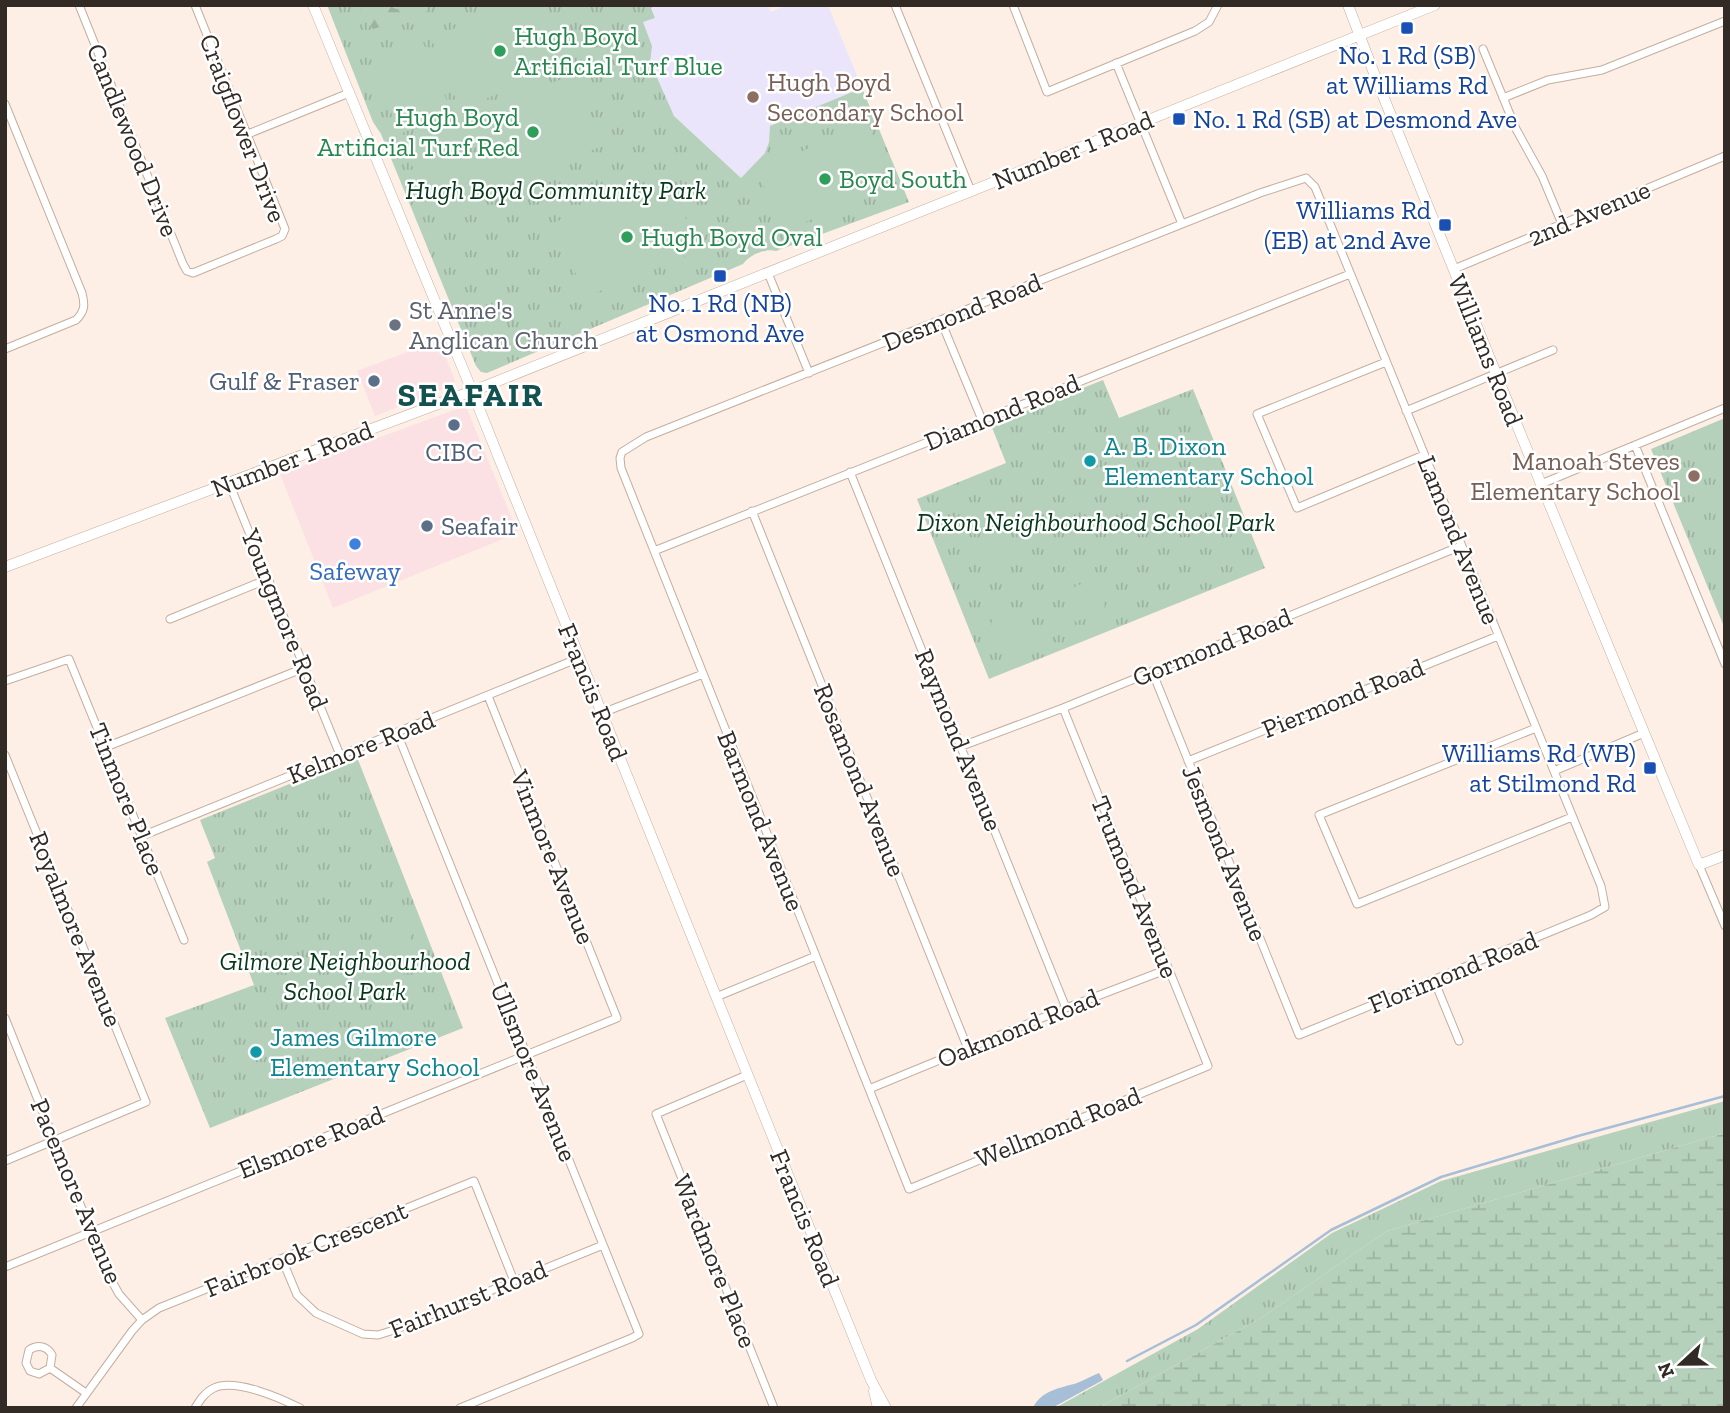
<svg xmlns="http://www.w3.org/2000/svg" width="1730" height="1413" font-family="'Zilla Slab',serif">
	<style>
		.commercial { fill: #fce1e4 }
		.education { fill: #eae5fb }
		.grass { fill: url(#grass-tufts) }
		.forest { fill: url(#forest-firs) }
		.wetland { fill: url(#wetland-marsh) }
		.pitch { fill: #b5d0bb }
		.water { fill: #a6bfd7 }
		.lines { fill: none; stroke-linecap: round; stroke-linejoin: round }
		.stream { stroke: #a6bfd7; stroke-width: 2.5 }
		.street-casing { stroke: #c4ae9f; stroke-width: 9 }
		.secondary-casing { stroke: #c4ae9f; stroke-width: 11 }
		.street { stroke: #fff; stroke-width: 7 }
		.secondary { stroke: #fff; stroke-width: 10 }
		.transit-dot { fill: #1a4fb4; stroke: #fff; stroke-width: 2.5 }
		.leisure-dot { fill: #2e9e5b; stroke: #fff; stroke-width: 2.5 }
		.education-dot { fill: #8d6e63; stroke: #fff; stroke-width: 2.5 }
		.worship-dot { fill: #6b7280; stroke: #fff; stroke-width: 2.5 }
		.service-dot { fill: #5c6f8a; stroke: #fff; stroke-width: 2.5 }
		.culture-dot { fill: #0f9aa8; stroke: #fff; stroke-width: 2.5 }
		.shop-dot { fill: #3f7fe0; stroke: #fff; stroke-width: 2.5 }
		.labels { text-anchor: middle; stroke-width: 5; stroke-linejoin: round; paint-order: stroke }
		.leisure-label { font-size: 26px; fill: #27864d; stroke: #fff; text-anchor: start }
		.transit-label { font-size: 26px; fill: #164399; stroke: #fff }
		.education-label { font-size: 26px; fill: #785e54; stroke: #fff; text-anchor: start }
		.street-label { font-size: 26px; fill: #322a24; stroke: #fff }
		.park-label { font-size: 26px; font-style: italic; fill: #06391b; stroke: #fff }
		.worship-label { font-size: 26px; fill: #5b616d; stroke: #fff; text-anchor: start }
		.service-label { font-size: 26px; fill: #4e5e75; stroke: #fff; text-anchor: end }
		.culture-label { font-size: 26px; fill: #0d838f; stroke: #fff; text-anchor: start }
		.shop-label { font-size: 26px; fill: #366cbe; stroke: #fff }
		.district-label { font-size: 33px; font-weight: bold; letter-spacing: 2px; fill: #135150; stroke: #fff }
	</style>
	<defs>
		<pattern id="grass-tufts" width="24" height="20" patternUnits="userSpaceOnUse" patternTransform="scale(1.75)"><rect width="24" height="20" fill="#b5d0bb"/><path d="M3 7l-1-3M5 7V3M7 7l1-3M15 17l-1-3M17 17v-4M19 17l1-3" fill="none" stroke="#9cb3a1"/></pattern>
		<pattern id="forest-firs" width="22" height="20" patternUnits="userSpaceOnUse" patternTransform="scale(1.75)"><rect width="22" height="20" fill="#b5d0bb"/><path d="M5 1l3.5 6h-7zM16 11l3.5 6h-7z" fill="#9cb3a1"/></pattern>
		<pattern id="wetland-marsh" width="20" height="14" patternUnits="userSpaceOnUse" patternTransform="scale(1.75)"><rect width="20" height="14" fill="#b5d0bb"/><path d="M1 5h8M5 5V1M11 12h8M15 12V8" fill="none" stroke="#9cb3a1"/></pattern>
	</defs>
	<rect width="100%" height="100%" fill="#fdefe6"/>
	<path class="commercial" d="M439 340 455 380 454 385 375 416 357 371Z
		M462 407 467 409 518 533 333 608 280 474Z"/>
	<path class="education" d="M656 5H768L771 12 788 5H828L862 88 771 126 769 142 765 153 741 178 674 116 669 107 650 62 643 22 655 18 651 7Z"/>
	<path class="grass" d="M327 5H656L651 8 655 18 643 22 652 46 650 62 674 116 741 178 765 153 769 142 770 126 862 88 909 202 776 251C766 248 749 255 743 264L487 373 481 372 476 366 381 134 373 122Z
		M1103 380 1119 418 1193 389 1265 568 989 679 917 499 1006 463 991 425Z
		M1725 418V629L1651 449Z
		M357 757 463 1028 210 1128 165 1018 254 985 207 862 215 858 200 820Z
		M1725 1101V1133L1387 1231 1261 1318 1098 1408H1055L1198 1329 1332 1233 1441 1181Z"/>
	<path class="forest" d="M358 5H380L397 9 408 5H427V13L373 29 365 20Z"/>
	<path class="wetland" d="M1725 1133V1408H1098L1261 1318 1387 1231Z"/>
	<path class="pitch" d="M512 5H546L570 65 460 109 431 38Z
		M423 42 452 113 400 134 371 63Z
		M574 74 602 146 493 190 464 119Z
		M456 122 485 193 433 215 403 144Z
		M868 123 893 188 782 231 758 170Z
		M669 176 699 251 585 297 555 222Z
		M988 531 1009 536 1017 545 1016 555 1012 565 997 570C982 563 975 545 988 531Z
		M1095 579 1105 606 1102 611 1075 622 1063 591Z
		M1010 610C1025 613 1029 624 1033 638L1006 650 1001 648 991 623 994 617Z
		M406 926 422 967 355 993 339 952Z"/>
	<path class="water" d="M1099 1373 1103 1380 1052 1408H1033C1041 1390 1061 1388 1077 1383 1085 1380 1091 1376 1099 1373Z"/>
	<g class="lines">
		<path class="stream" d="M1127 1361 1196 1325 1331 1230 1441 1177 1578 1136 1725 1096"/>
		<g class="street-casing">
			<path id="street" d="M79 5 183 264 187 271 193 273 276 239 282 236 285 229 195 5
				M895 5 971 191
				M1013 5 1047 92 1195 31 1209 22 1218 5
				M1483 49 1516 129 1542 176 1562 224
				M1116 63 1182 224
				M1503 98 1548 80 1602 70 1725 21
				M5 104 82 293C85 305 85 311 76 320L5 349
				M248 134 349 93
				M1454 269 1725 156
				M768 273 809 373
				M941 321 982 420
				M1386 362 1257 414 1297 508 1424 455
				M1406 411 1553 350
				M1635 445 1725 664
				M850 472 1066 1008
				M229 483 340 755
				M1541 484 1725 408
				M752 511 968 1049
				M654 551 1350 274
				M170 619 268 579
				M5 681 69 659 184 940
				M1063 708 1208 1066 909 1189 621 468 620 458 622 452 646 437 1260 193 1306 178 1315 187 1601 886 1605 907 1591 915 1299 1035 1152 671
				M602 713 703 674
				M1536 728 1319 815 1357 904 1572 817
				M397 733 639 1334 632 1338 460 1408
				M962 746 1063 708 1461 546
				M106 747 304 668
				M5 755 146 1102 5 1161
				M1188 761 1498 636
				M1554 771 1644 733
				M142 836 579 658
				M1699 865 1725 926
				M1434 980 1459 1041
				M716 997 816 956
				M5 1018 109 1276 119 1294 142 1320
				M747 1075 656 1114 774 1408
				M869 1089 1066 1008 1168 969
				M282 1259 297 1295 316 1313 363 1334 378 1335 394 1330 603 1245
				M5 1267 617 1018 488 696
				M50 1368 39 1374 30 1371 26 1363 29 1350C38 1344 47 1346 52 1355L50 1368 86 1393
				M76 1408 132 1331 142 1320 159 1308 474 1181 514 1281
				M195 1408C200 1400 205 1392 214 1388 235 1378 280 1398 300 1408"/>
		</g>
		<g class="secondary-casing">
			<path id="secondary" d="M313 5 472 391 834 1289 871 1380 886 1408
				M1348 5 1377 81 1541 484 1699 865 1725 855
				M5 567 483 387 1435 5
				M874 1391 878 1408"/>
		</g>
		<use href="#street" class="street"/>
		<use href="#secondary" class="secondary"/>
	</g>
	<g class="transit-dot">
		<rect x="1400" y="21" width="14" height="14" rx="3.5"/>
		<rect x="1172" y="112" width="14" height="14" rx="3.5"/>
		<rect x="1438" y="218" width="14" height="14" rx="3.5"/>
		<rect x="713" y="269" width="14" height="14" rx="3.5"/>
		<rect x="1643" y="761" width="14" height="14" rx="3.5"/>
	</g>
	<g class="leisure-dot">
		<circle cx="500" cy="51" r="7"/>
		<circle cx="533" cy="132" r="7"/>
		<circle cx="825" cy="179" r="7"/>
		<circle cx="627" cy="237" r="7"/>
	</g>
	<g class="education-dot">
		<circle cx="753" cy="97" r="7"/>
		<circle cx="1694" cy="476" r="7"/>
	</g>
	<circle class="worship-dot" cx="395" cy="325" r="7"/>
	<g class="service-dot">
		<circle cx="374" cy="381" r="7"/>
		<circle cx="454" cy="425" r="7"/>
		<circle cx="427" cy="526" r="7"/>
	</g>
	<g class="culture-dot">
		<circle cx="1090" cy="461" r="7"/>
		<circle cx="256" cy="1052" r="7"/>
	</g>
	<circle class="shop-dot" cx="355" cy="544" r="7"/>
	<g class="labels">
		<g class="leisure-label">
			<text x="514" y="45">Hugh Boyd<tspan x="514" dy="30">Artificial Turf Blue</tspan></text>
			<text x="519" y="126" text-anchor="end">Hugh Boyd<tspan x="519" dy="30">Artificial Turf Red</tspan></text>
			<text x="839" y="188">Boyd South</text>
			<text x="641" y="246">Hugh Boyd Oval</text>
		</g>
		<g class="transit-label">
			<text x="1407" y="64">No. 1 Rd (SB)<tspan x="1407" dy="30">at Williams Rd</tspan></text>
			<text x="1193" y="128" text-anchor="start">No. 1 Rd (SB) at Desmond Ave</text>
			<text x="1431" y="219" text-anchor="end">Williams Rd<tspan x="1431" dy="30">(EB) at 2nd Ave</tspan></text>
			<text x="720" y="312">No. 1 Rd (NB)<tspan x="720" dy="30">at Osmond Ave</tspan></text>
			<text x="1636" y="762" text-anchor="end">Williams Rd (WB)<tspan x="1636" dy="30">at Stilmond Rd</tspan></text>
		</g>
		<g class="education-label">
			<text x="767" y="91">Hugh Boyd<tspan x="767" dy="30">Secondary School</tspan></text>
			<text x="1680" y="470" text-anchor="end">Manoah Steves<tspan x="1680" dy="30">Elementary School</tspan></text>
		</g>
		<g class="street-label">
			<text transform="translate(243 128) rotate(69)" y="9">Craigflower Drive</text>
			<text transform="translate(133 140) rotate(68)" y="9">Candlewood Drive</text>
			<text transform="translate(1073 150) rotate(-22)" y="9">Number 1 Road</text>
			<text transform="translate(1589 213) rotate(-23)" y="9">2nd Avenue</text>
			<text transform="translate(962 312) rotate(-22)" y="9">Desmond Road</text>
			<text transform="translate(1486 350) rotate(68)" y="9">Williams Road</text>
			<text transform="translate(1002 412) rotate(-22)" y="9">Diamond Road</text>
			<text transform="translate(292 459) rotate(-21)" y="9">Number 1 Road</text>
			<text transform="translate(1459 540) rotate(68)" y="9">Lamond Avenue</text>
			<text transform="translate(285 619) rotate(68)" y="9">Youngmore Road</text>
			<text transform="translate(1212 647) rotate(-22)" y="9">Gormond Road</text>
			<text transform="translate(593 692) rotate(68)" y="9">Francis Road</text>
			<text transform="translate(1343 698) rotate(-22)" y="9">Piermond Road</text>
			<text transform="translate(959 740) rotate(68)" y="9">Raymond Avenue</text>
			<text transform="translate(361 747) rotate(-22)" y="9">Kelmore Road</text>
			<text transform="translate(860 780) rotate(68)" y="9">Rosamond Avenue</text>
			<text transform="translate(127 799) rotate(68)" y="9">Tinmore Place</text>
			<text transform="translate(761 821) rotate(68)" y="9">Barmond Avenue</text>
			<text transform="translate(1225 853) rotate(68)" y="9">Jesmond Avenue</text>
			<text transform="translate(553 857) rotate(68)" y="9">Vinmore Avenue</text>
			<text transform="translate(1135 887) rotate(68)" y="9">Trumond Avenue</text>
			<text transform="translate(76 929) rotate(68)" y="9">Royalmore Avenue</text>
			<text transform="translate(1453 972) rotate(-22)" y="9">Florimond Road</text>
			<text transform="translate(1018 1028) rotate(-22)" y="9">Oakmond Road</text>
			<text transform="translate(534 1072) rotate(68)" y="9">Ullsmore Avenue</text>
			<text transform="translate(1058 1127) rotate(-22)" y="9">Wellmond Road</text>
			<text transform="translate(311 1142) rotate(-22)" y="9">Elsmore Road</text>
			<text transform="translate(77 1191) rotate(67)" y="9">Pacemore Avenue</text>
			<text transform="translate(805 1218) rotate(68)" y="9">Francis Road</text>
			<text transform="translate(306 1249) rotate(-22)" y="9">Fairbrook Crescent</text>
			<text transform="translate(715 1261) rotate(68)" y="9">Wardmore Place</text>
			<text transform="translate(468 1299) rotate(-22)" y="9">Fairhurst Road</text>
		</g>
		<g class="park-label">
			<text x="556" y="199">Hugh Boyd Community Park</text>
			<text x="1096" y="531">Dixon Neighbourhood School Park</text>
			<text x="345" y="970">Gilmore Neighbourhood<tspan x="345" dy="30">School Park</tspan></text>
		</g>
		<g class="worship-label">
			<text x="409" y="319">St Anne's<tspan x="409" dy="30">Anglican Church</tspan></text>
		</g>
		<g class="service-label">
			<text x="360" y="390">Gulf &amp; Fraser</text>
			<text x="454" y="461" text-anchor="middle">CIBC</text>
			<text x="441" y="535" text-anchor="start">Seafair</text>
		</g>
		<g class="culture-label">
			<text x="1104" y="455">A. B. Dixon<tspan x="1104" dy="30">Elementary School</tspan></text>
			<text x="270" y="1046">James Gilmore<tspan x="270" dy="30">Elementary School</tspan></text>
		</g>
		<g class="shop-label">
			<text x="355" y="580">Safeway</text>
		</g>
		<g class="district-label">
			<text x="471" y="406">SEAFAIR</text>
		</g>
	</g>
	<rect width="1730" height="1413" fill="none" stroke="#322a24" stroke-width="14"/>
	<g transform="translate(1681 1364) rotate(248)" stroke="#ffffff" stroke-width="5" paint-order="stroke">
	<path d="M0-5L12 26L0 18L-12 26Z" fill="#322a24"/>
	<text y="-10" font-size="19" font-weight="bold" text-anchor="middle" fill="#322a24">N</text>
	</g>
</svg>
